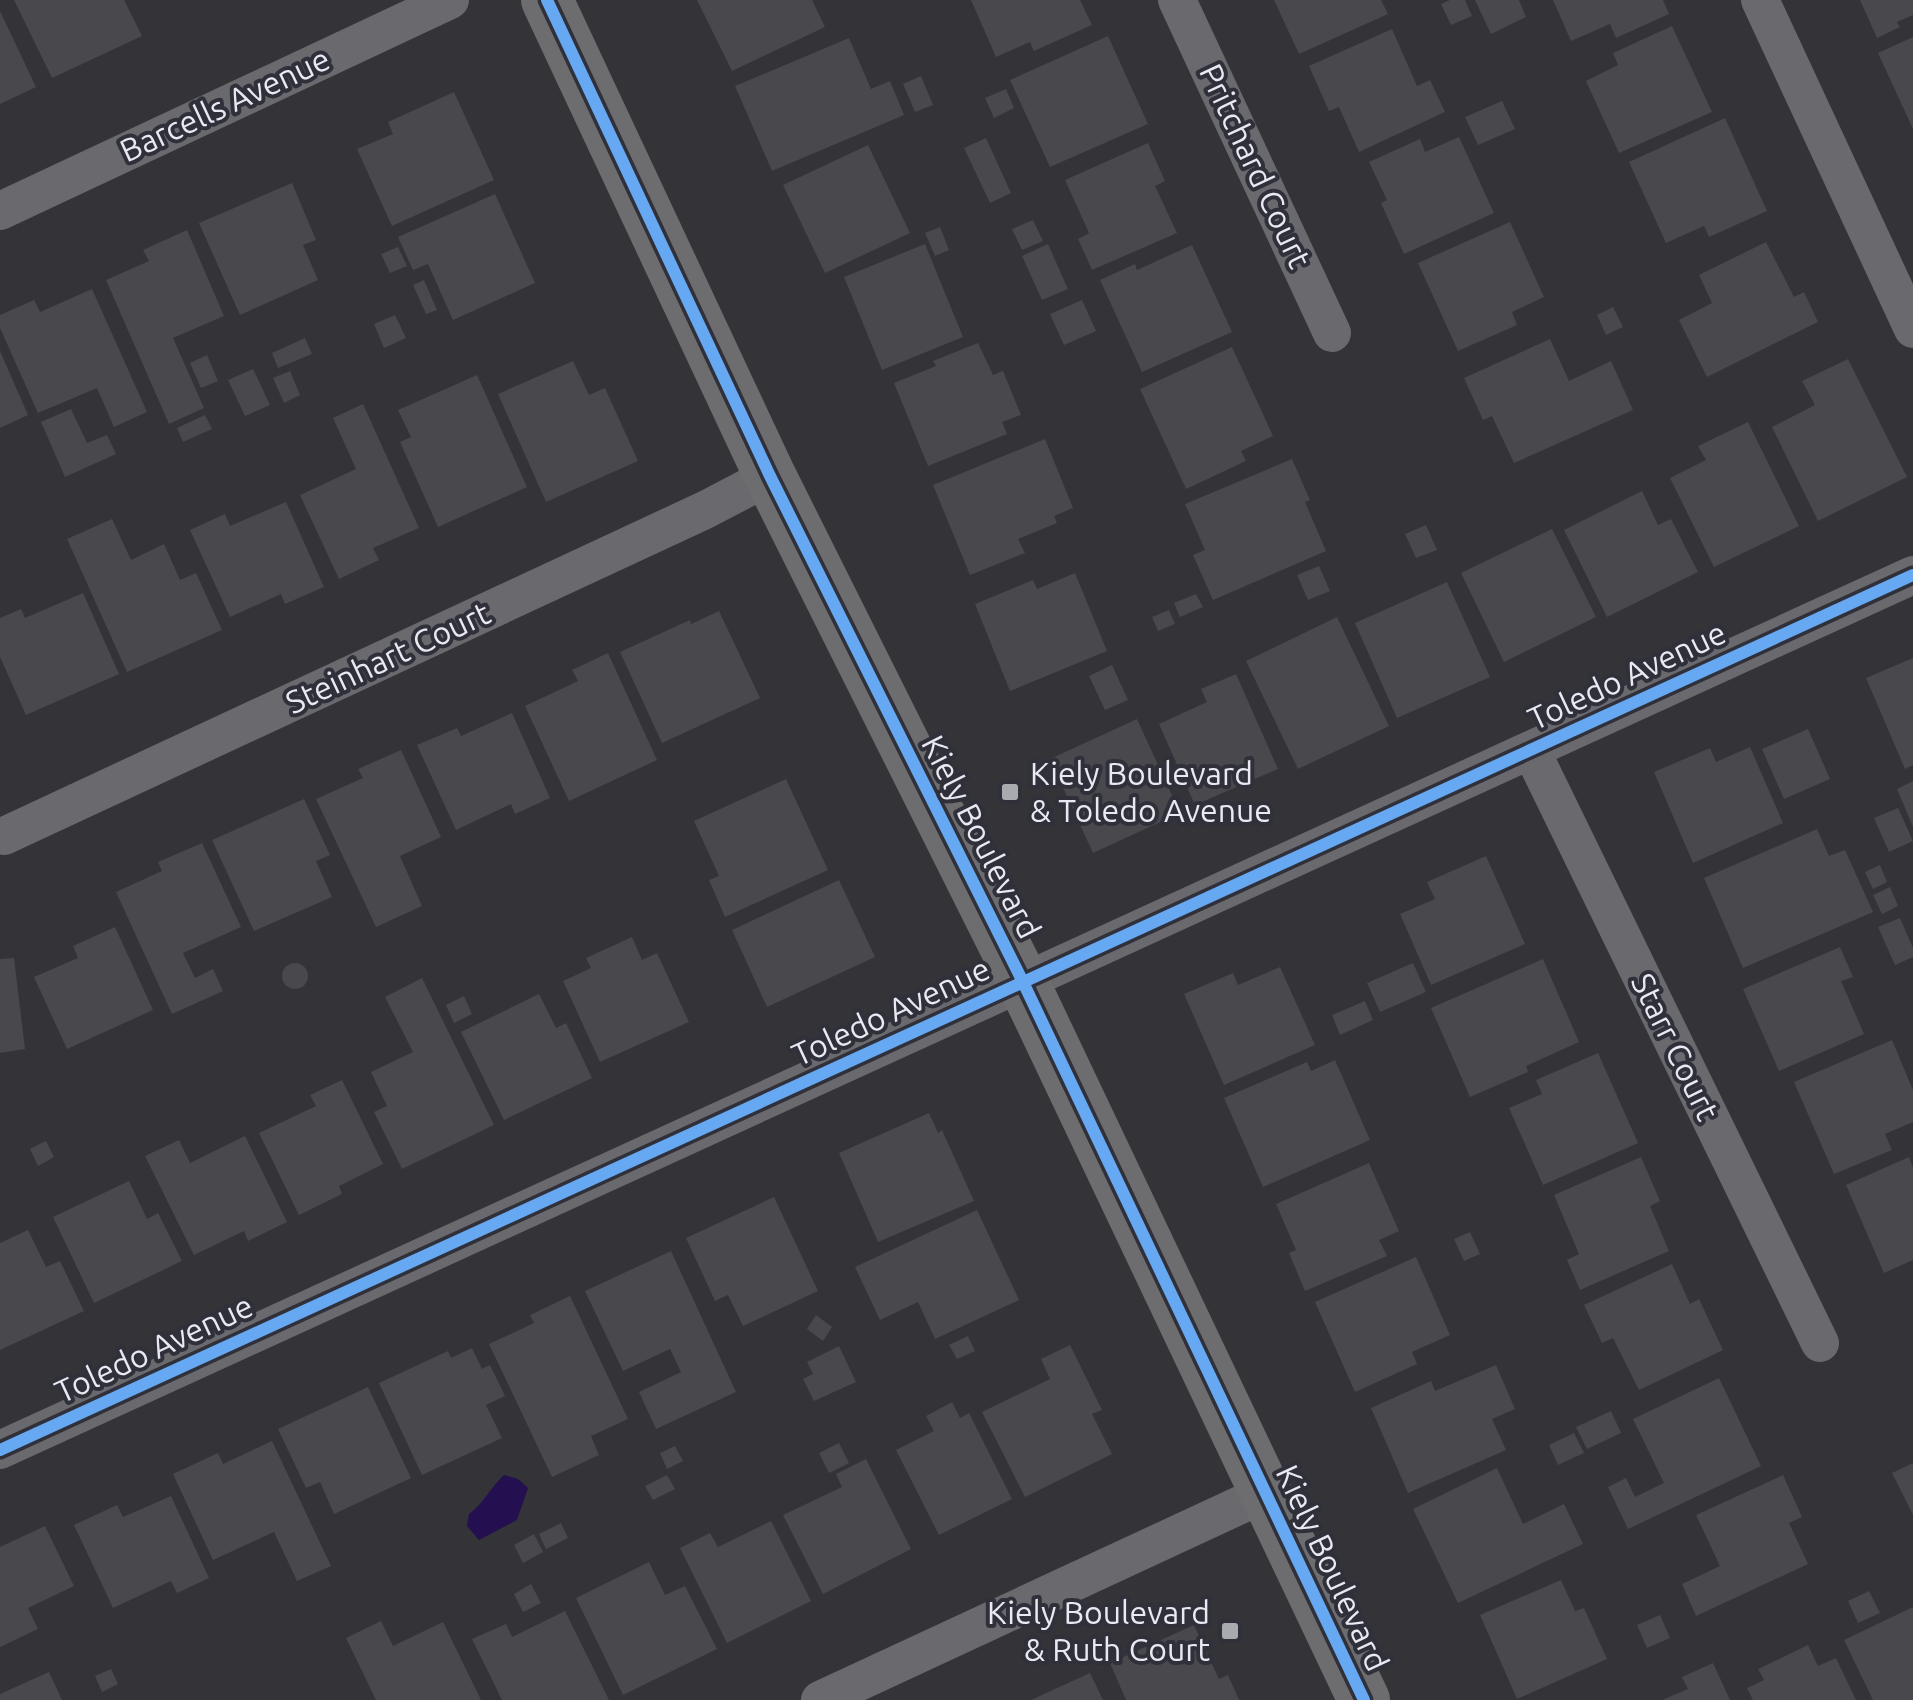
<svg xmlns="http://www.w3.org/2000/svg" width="1913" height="1700" font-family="Ubuntu,sans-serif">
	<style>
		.water { fill: #240f51 }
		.building { fill: #49484d }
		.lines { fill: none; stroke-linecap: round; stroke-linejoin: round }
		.street { stroke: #6a6a6e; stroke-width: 38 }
		.secondary { stroke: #6d6d6f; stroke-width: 52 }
		.cycleway-casing { stroke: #30303b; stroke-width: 19 }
		.cycleway { stroke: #66a8f1; stroke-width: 12 }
		.poi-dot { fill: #a9a9b0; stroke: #30303b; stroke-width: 4 }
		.labels { text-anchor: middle; stroke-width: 8; stroke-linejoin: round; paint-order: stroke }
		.street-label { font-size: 32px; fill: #e9e9f1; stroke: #30303b }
		.poi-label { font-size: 32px; fill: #e9e9f1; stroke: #30303b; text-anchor: start }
	</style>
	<rect width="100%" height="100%" fill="#333338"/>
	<path class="water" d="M504 1475 518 1479 528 1488 517 1520 479 1540 467 1526 469 1514C484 1503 490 1488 504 1475Z"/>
	<path class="building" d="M14 0H124L142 36 52 78Z
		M697 0H812L825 27 732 71Z
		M971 0H1080L1092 25 1034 51 1030 42 996 57Z
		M1274 0H1381L1388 14 1299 54Z
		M1450 0H1465L1472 16 1451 25 1441 4Z
		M1475 0H1519L1526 17 1491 34Z
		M1553 0H1663L1669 14 1616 38 1610 24 1571 41Z
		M1860 0H1913V15L1897 22 1900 27 1877 38Z
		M0 11 36 87 0 104Z
		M1672 26 1712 112 1619 153 1586 81 1618 65 1613 53Z
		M1392 29 1417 86 1430 80 1445 112 1359 152 1339 107 1329 111 1309 66Z
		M1108 36 1148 124 1050 167 1010 80Z
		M1913 37V129L1878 53Z
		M849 38 871 89 890 81 904 115 772 171 735 86Z
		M921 76 933 105 915 112 903 84Z
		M1006 89 1014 108 994 118 985 98Z
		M454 92 494 180 392 226 357 149 393 134 388 122Z
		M1502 101 1515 129 1478 145 1465 117Z
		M1725 118 1767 211 1709 237 1704 226 1666 243 1629 162Z
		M1459 137 1494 213 1404 254 1381 203 1387 200 1369 162 1420 139 1425 152Z
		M986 138 1011 193 990 203 964 148Z
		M1148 143 1165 181 1155 186 1177 233 1092 270 1078 239 1089 233 1065 180Z
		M868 145 910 233 825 273 783 185Z
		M292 183 316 240 303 245 318 280 240 315 199 223Z
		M495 194 535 283 453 320 428 264 413 270 398 237Z
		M1033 220 1043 241 1022 250 1012 229Z
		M1510 222 1544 297 1512 312 1517 325 1458 351 1418 263Z
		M940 227 949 250 935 256 925 233Z
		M187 230 224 316 173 338 204 408 169 424 106 280 149 261 143 250Z
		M1766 242 1794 297 1804 292 1818 322 1707 377 1679 320 1712 303 1699 275Z
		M925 244 963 337 882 370 844 277Z
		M1048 244 1068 289 1042 300 1022 256Z
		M1192 245 1232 332 1142 372 1100 280 1135 264 1137 270Z
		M398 247 407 266 390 273 381 254Z
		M424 280 437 310 426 314 413 285Z
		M92 289 147 412 114 427 97 388 38 413 0 328V315L34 300 40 312Z
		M1082 300 1096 331 1064 345 1050 314Z
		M1613 307 1623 327 1606 335 1597 315Z
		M395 315 406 338 384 348 374 324Z
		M305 338 312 354 278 368 272 353Z
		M1550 339 1569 381 1611 361 1633 410 1514 463 1492 416 1483 420 1464 378Z
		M978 343 993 375 1003 371 1021 415 1002 422 1007 434 928 466 894 383 936 366 933 361Z
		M1232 347 1273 436 1241 451 1246 461 1186 489 1140 389Z
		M0 351 28 415 0 428Z
		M207 355 218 381 201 388 190 363Z
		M1848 359 1907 477 1818 521 1772 427 1815 405 1802 381Z
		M573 361 589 395 605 388 638 461 546 502 498 394Z
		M253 369 270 405 245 416 228 380Z
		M290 371 300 395 284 403 273 378Z
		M477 375 527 487 438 527 400 442 411 437 398 410Z
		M363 404 419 528 373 548 379 560 339 579 300 495 356 469 333 418Z
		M71 409 87 443 107 435 116 454 65 477 41 422Z
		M205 415 212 429 183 442 177 428Z
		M1748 422 1799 526 1714 567 1670 478 1706 460 1698 446Z
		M1045 439 1073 508 1054 516 1057 523 1018 539 1025 553 970 575 933 485Z
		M1292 459 1310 500 1305 502 1326 551 1213 600 1193 555 1205 550 1185 504Z
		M1642 491 1658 525 1671 519 1698 572 1607 617 1564 530Z
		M286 502 324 587 285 604 281 594 230 617 190 530 225 514 230 526Z
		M112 519 131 560 164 544 180 580 196 573 222 630 127 672 67 539Z
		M1426 525 1437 550 1416 558 1405 534Z
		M1552 529 1596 617 1504 662 1461 573Z
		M1319 566 1330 591 1308 600 1297 575Z
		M1075 573 1107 651 1010 691 975 604 1033 580 1037 589Z
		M1447 582 1490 677 1397 718 1355 623Z
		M83 593 119 674 26 715 0 657V618L21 609 25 618Z
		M1196 594 1203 607 1180 617 1174 603Z
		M1169 610 1175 624 1158 631 1152 617Z
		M719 611 760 698 662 743 620 652 690 620 691 624Z
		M1337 617 1389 726 1298 769 1246 661Z
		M608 653 657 760 569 801 525 706 578 681 572 670Z
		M1913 658V765L1905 769 1866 678Z
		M1112 665 1128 700 1105 710 1089 676Z
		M1236 674 1278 769 1195 805 1159 724 1207 702 1201 689Z
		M512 713 550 798 515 814 511 804 456 830 417 745 457 728 461 736Z
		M1137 719 1180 813 1093 853 1050 759Z
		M1808 729 1830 779 1784 799 1762 749Z
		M1750 747 1783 823 1693 863 1654 772 1710 748 1716 762Z
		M401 750 441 837 400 856 422 906 376 927 316 799 363 778 358 769Z
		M786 779 828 870 725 917 709 880 719 876 694 821Z
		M1913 781V827L1897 789Z
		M304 799 330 855 316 861 332 897 254 931 212 840Z
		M1898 808 1913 841 1889 852 1874 818Z
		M1817 829 1829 856 1845 850 1873 912 1743 968 1704 878Z
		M202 843 241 927 183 953 195 978 213 969 223 991 172 1014 116 892 162 871 158 862Z
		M1486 856 1525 944 1431 985 1400 914 1435 899 1427 882Z
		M1880 865 1887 882 1873 889 1865 872Z
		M839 880 875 957 767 1007 732 930Z
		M1890 887 1898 906 1882 914 1873 895Z
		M1900 918 1913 948V957L1895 965 1878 927Z
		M115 927 153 1010 67 1049 34 977 78 958 73 946Z
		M632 937 642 960 657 953 689 1022 600 1062 563 981 591 968 586 958Z
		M1840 947 1853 977 1841 981 1864 1034 1779 1071 1743 989Z
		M14 958 25 1049 0 1053V959Z
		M1543 959 1579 1042 1526 1066 1528 1072 1470 1097 1431 1008Z
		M1413 963 1426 992 1380 1012 1367 983Z
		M282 976a13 13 0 1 1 26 0a13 13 0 1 1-26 0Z
		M1280 967 1315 1045 1224 1085 1184 994 1233 973 1238 985Z
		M422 978 494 1125 402 1169 374 1112 387 1106 371 1072 413 1052 385 997Z
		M539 994 556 1028 566 1023 592 1078 504 1120 461 1032Z
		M464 996 472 1014 454 1023 446 1005Z
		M1365 1001 1373 1020 1340 1035 1332 1015Z
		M1892 1040 1913 1090V1122L1885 1134 1892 1150 1834 1174 1794 1082Z
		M1598 1053 1638 1143 1543 1185 1509 1108 1542 1094 1536 1080Z
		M1335 1060 1370 1140 1263 1187 1224 1098 1307 1062 1311 1071Z
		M342 1080 383 1164 339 1186 342 1194 299 1215 259 1133 316 1106 310 1095Z
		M929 1113 938 1133 942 1130 974 1201 878 1242 839 1153Z
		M245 1136 287 1222 248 1241 244 1231 194 1255 145 1156 179 1140 190 1163Z
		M46 1141 54 1157 38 1166 30 1149Z
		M1641 1157 1660 1201 1650 1206 1669 1251 1580 1290 1567 1260 1579 1254 1554 1195Z
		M1909 1157 1913 1168V1260L1884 1273 1846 1185Z
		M1369 1163 1399 1231 1379 1240 1387 1256 1305 1291 1289 1253 1296 1250 1276 1204Z
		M129 1181 147 1219 158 1213 182 1261 94 1303 53 1217Z
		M774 1197 818 1291 743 1326 728 1295 715 1301 686 1238Z
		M977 1210 1019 1300 935 1339 918 1302 880 1320 855 1267Z
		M28 1230 46 1267 60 1261 84 1311 0 1350V1243Z
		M1470 1232 1480 1254 1464 1261 1454 1239Z
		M671 1251 736 1392 656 1429 639 1392 681 1372 670 1349 623 1371 585 1291Z
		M1416 1257 1450 1335 1412 1352 1417 1364 1355 1392 1315 1302Z
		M1672 1264 1690 1304 1699 1299 1723 1350 1639 1390 1613 1338 1602 1343 1584 1305Z
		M570 1296 628 1419 591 1436 599 1455 552 1477 489 1344 534 1323 530 1315Z
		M816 1315 832 1327 823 1341 807 1329Z
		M968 1336 975 1351 957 1359 949 1345Z
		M1070 1345 1102 1410 1092 1414 1112 1454 1025 1497 982 1412 1050 1379 1041 1359Z
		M839 1346 856 1382 814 1401 803 1379 813 1374 807 1362Z
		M472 1348 482 1369 490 1365 505 1396 486 1405 502 1438 422 1475 379 1383 448 1351 451 1358Z
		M1496 1365 1515 1409 1492 1419 1506 1450 1408 1493 1371 1408 1431 1381 1435 1391Z
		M1719 1378 1761 1466 1628 1529 1608 1487 1626 1478 1635 1497 1664 1483 1633 1419Z
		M368 1387 411 1478 334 1514 320 1482 306 1488 278 1429Z
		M952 1402 960 1418 969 1413 1012 1499 939 1535 896 1450 934 1431 926 1416Z
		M1611 1411 1621 1433 1587 1449 1576 1427Z
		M1574 1433 1584 1453 1558 1465 1549 1445Z
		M272 1441 331 1566 297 1581 274 1532 213 1560 173 1474 218 1453 223 1464Z
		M839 1443 849 1463 829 1473 819 1453Z
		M675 1446 683 1461 667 1469 660 1453Z
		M866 1459 911 1549 823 1594 783 1515 842 1487 836 1474Z
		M1913 1463V1515L1892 1473Z
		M1497 1468 1523 1524 1564 1504 1583 1544 1458 1603 1413 1509Z
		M667 1475 675 1489 653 1500 645 1486Z
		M1783 1475 1802 1517 1789 1523 1808 1564 1696 1616 1682 1584 1720 1566 1696 1515Z
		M171 1496 209 1578 177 1593 171 1581 113 1608 74 1525 117 1505 123 1517Z
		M771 1521 811 1601 727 1643 680 1548 710 1533 718 1547Z
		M561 1523 568 1538 546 1549 539 1534Z
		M45 1526 74 1586 28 1608 38 1629 0 1647V1547Z
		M534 1534 543 1552 523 1563 514 1545Z
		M649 1562 665 1595 685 1586 717 1649 623 1695 576 1598Z
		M1561 1580 1575 1611 1584 1608 1607 1659 1517 1699 1480 1615Z
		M531 1584 541 1603 523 1612 514 1594Z
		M1869 1591 1880 1613 1858 1623 1848 1601Z
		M1913 1607V1700H1873L1844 1640Z
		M565 1611 609 1700H502L472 1639 506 1624 512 1637Z
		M1660 1615 1670 1638 1647 1648 1637 1625Z
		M381 1621 393 1646 443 1622 481 1700H376L346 1638Z
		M1194 1625 1219 1679 1228 1675 1239 1700H1126L1110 1663Z
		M1808 1645 1818 1666 1836 1658 1856 1700H1753L1747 1688 1764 1680 1758 1669Z
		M1713 1663 1730 1700H1662L1688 1689 1682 1677Z
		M111 1669 118 1684 102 1692 95 1676Z
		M49 1672 62 1700H0V1694Z
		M1090 1673 1103 1700H1031Z"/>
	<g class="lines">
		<path class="street" d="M1177 0 1332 333
			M1760 0 1913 329
			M0 211 450 0
			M1531 750 1820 1343
			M4 836 705 510 770 476
			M0 1450 1913 575
			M820 1700 1266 1493"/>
		<path class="secondary" d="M547 0 770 476 1023 982 1364 1700"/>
		<g class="cycleway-casing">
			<path id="cycleway" d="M547 0 770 476 1023 982 1364 1700
				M0 1450 1913 575"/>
		</g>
		<use href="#cycleway" class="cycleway"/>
	</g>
	<g class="poi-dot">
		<rect x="1000" y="782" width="20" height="20" rx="5"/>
		<rect x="1220" y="1621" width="20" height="20" rx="5"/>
	</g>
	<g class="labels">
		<g class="street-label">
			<text transform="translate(225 105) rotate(-25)" y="11">Barcells Avenue</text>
			<text transform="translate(1255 166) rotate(65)" y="11">Pritchard Court</text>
			<text transform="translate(388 658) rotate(-25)" y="11">Steinhart Court</text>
			<text transform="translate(1627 676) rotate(-25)" y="11">Toledo Avenue</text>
			<text transform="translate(981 837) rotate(63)" y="11">Kiely Boulevard</text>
			<text transform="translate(891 1012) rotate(-25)" y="11">Toledo Avenue</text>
			<text transform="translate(1675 1047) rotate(64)" y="11">Starr Court</text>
			<text transform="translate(154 1349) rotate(-25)" y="11">Toledo Avenue</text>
			<text transform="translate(1332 1568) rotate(65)" y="11">Kiely Boulevard</text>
		</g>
		<g class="poi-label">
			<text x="1030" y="785">Kiely Boulevard<tspan x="1030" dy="37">&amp; Toledo Avenue</tspan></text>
			<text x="1210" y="1624" text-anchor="end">Kiely Boulevard<tspan x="1210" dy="37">&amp; Ruth Court</tspan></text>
		</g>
	</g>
</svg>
